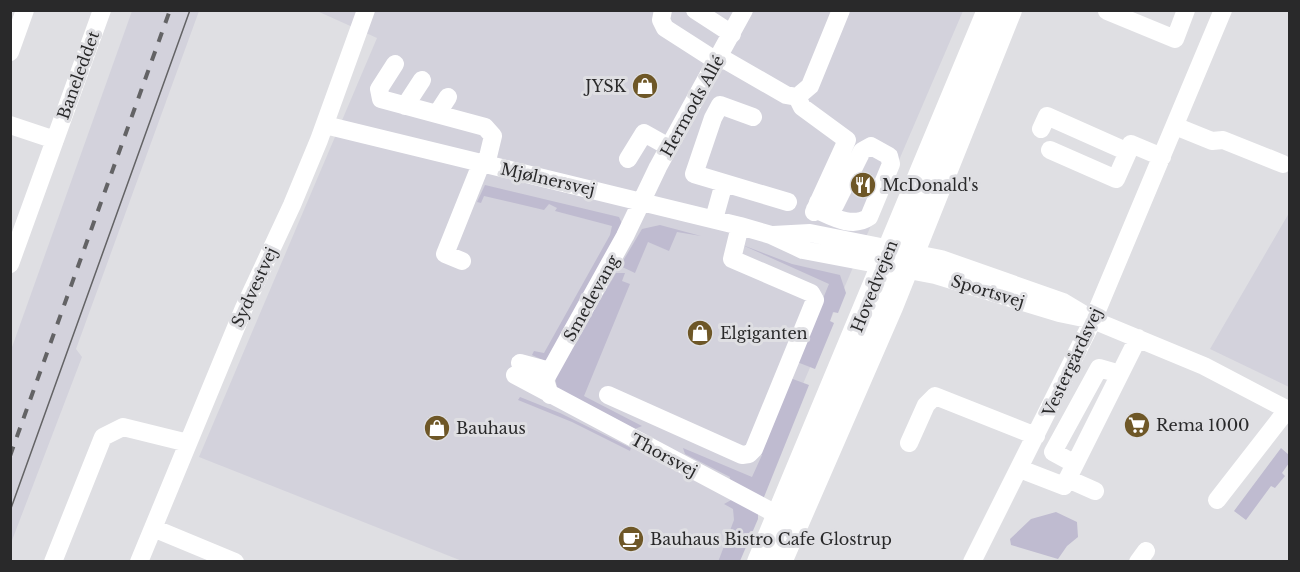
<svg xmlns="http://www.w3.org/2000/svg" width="1300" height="572" font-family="'Libre Baskerville',serif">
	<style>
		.built { fill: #d3d2dc }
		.green { fill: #bfbbd0 }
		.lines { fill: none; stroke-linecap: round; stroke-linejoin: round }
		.minor { stroke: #fff; stroke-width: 18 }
		.major { stroke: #fff; stroke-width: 24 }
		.tram { stroke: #636365; stroke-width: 1.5 }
		.rail { stroke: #636365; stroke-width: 4; stroke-dasharray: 10 10; stroke-linecap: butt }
		.labels { text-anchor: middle; stroke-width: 6; stroke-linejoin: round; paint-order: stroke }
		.street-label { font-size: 16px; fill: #29292a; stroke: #dfdfe3 }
		.poi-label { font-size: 16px; fill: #29292a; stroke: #dfdfe3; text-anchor: start }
	</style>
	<rect width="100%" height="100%" fill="#dfdfe3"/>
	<path class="built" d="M132 11H199L76 349 82 357 11 543V350Z
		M317 11H963L727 561H462L199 457 377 38Z
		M1289 213V387L1210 349Z"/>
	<path class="green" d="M485 185 619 217 623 226 547 362 532 355 534 351 544 353 610 235 612 226 555 211 557 208 549 204 544 210 484 196 481 203 477 202Z
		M660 225 701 236 677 232 669 251 648 242 635 273 620 266 642 229Z
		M740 244 792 264 840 275 846 293 838 313 833 312 830 321 834 323 815 369 797 362 829 284Z
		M616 273H625L622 281 630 284 584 396 642 426 635 429 557 388 555 376Z
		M790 378 809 385 762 502 729 486 730 477 685 454 683 448 752 477 762 455 759 453Z
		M520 397 560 413 631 448 630 451 572 422 518 400Z
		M1281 448 1289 455V463L1282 473 1285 476 1275 488 1271 486 1246 520 1234 511Z
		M733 499 758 511V519L740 561 718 562 734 520 733 509 724 504Z
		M1056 512 1077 522 1078 537 1067 546 1058 559 1011 545 1010 539 1031 519Z"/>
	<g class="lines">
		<path class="minor" d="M663 10 661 20 665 28 718 62
			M695 10 732 34
			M1107 11 1175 39 1186 10
			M10 52 25 10
			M720 57 786 95 797 97 810 86 841 10
			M395 64 379 89 381 99 485 127 493 136 486 165
			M797 97 802 107 847 140 814 212
			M405 106 422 80
			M437 114 448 97
			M753 117 720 105 713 118 694 174 788 202
			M10 125 55 140
			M325 125 740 226 771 235 803 250 935 275 1059 313 1093 320
			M1175 126 1212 141 1223 140 1283 164
			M1041 129 1047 116 1128 152 1131 144 1162 157
			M1050 150 1116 179 1128 152
			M628 159 644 133 669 147
			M815 209C831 216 852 229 869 217L891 164 889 156 871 146 862 151 835 205 818 202
			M714 219 724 183
			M773 235 810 233 941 259 1063 302 1093 320 1204 366 1290 411
			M462 261 445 254 481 164
			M10 264 102 10
			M520 363 550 371
			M515 375 778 515
			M550 395 545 380 625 236 658 167 744 10
			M608 395 742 455 749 454 754 449 815 300 811 293 732 259 740 226
			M909 443 926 405 935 396 1036 436
			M1075 464 1053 452 1099 368 1120 374
			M1020 469 1064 486 1138 338
			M1068 479 1095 491
			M1217 500 1287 410
			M153 528 235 562
			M53 562 103 437 123 427 188 443
			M139 562 244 308 292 205 319 140 366 10
			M972 562 1093 320 1223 10
			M1138 562 1146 551"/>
		<path class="major" d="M759 562 989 10
			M780 562 891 307 1010 10"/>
		<path class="tram" d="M10 511 190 10"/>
		<path class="rail" d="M10 456 170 10"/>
	</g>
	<defs>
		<g id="shop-disc" transform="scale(1.35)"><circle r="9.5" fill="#6e5727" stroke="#dfdfe3"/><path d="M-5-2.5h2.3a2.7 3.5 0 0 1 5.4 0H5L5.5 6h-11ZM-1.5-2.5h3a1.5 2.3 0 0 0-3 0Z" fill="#fff"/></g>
		<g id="restaurant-disc" transform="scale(1.35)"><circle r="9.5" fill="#6e5727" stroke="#dfdfe3"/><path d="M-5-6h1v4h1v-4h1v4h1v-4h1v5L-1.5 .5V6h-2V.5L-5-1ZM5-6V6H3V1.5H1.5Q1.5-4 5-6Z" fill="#fff"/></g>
		<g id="supermarket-disc" transform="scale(1.35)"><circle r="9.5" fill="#6e5727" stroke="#dfdfe3"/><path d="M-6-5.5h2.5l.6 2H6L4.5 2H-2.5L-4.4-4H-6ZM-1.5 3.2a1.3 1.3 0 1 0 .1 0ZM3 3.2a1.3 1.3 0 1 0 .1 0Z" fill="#fff"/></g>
		<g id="cafe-disc" transform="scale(1.35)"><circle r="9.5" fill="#6e5727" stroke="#dfdfe3"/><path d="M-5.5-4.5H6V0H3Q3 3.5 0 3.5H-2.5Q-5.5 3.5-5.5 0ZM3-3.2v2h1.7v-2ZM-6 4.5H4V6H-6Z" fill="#fff"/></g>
	</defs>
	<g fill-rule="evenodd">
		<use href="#shop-disc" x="645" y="86"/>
		<use href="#restaurant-disc" x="863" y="185"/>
		<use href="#shop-disc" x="700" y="333"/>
		<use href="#supermarket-disc" x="1137" y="425"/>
		<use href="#shop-disc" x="437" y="428"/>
		<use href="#cafe-disc" x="631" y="539"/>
	</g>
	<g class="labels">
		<g class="street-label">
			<text transform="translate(78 75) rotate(-70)" y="6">Baneleddet</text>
			<text transform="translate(692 106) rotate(-61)" y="6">Hermods Allé</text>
			<text transform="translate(548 179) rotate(13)" y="6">Mjølnersvej</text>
			<text transform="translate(874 286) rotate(-68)" y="6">Hovedvejen</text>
			<text transform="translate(254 287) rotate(-65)" y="6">Sydvestvej</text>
			<text transform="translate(988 291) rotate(17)" y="6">Sportsvej</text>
			<text transform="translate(591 298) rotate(-61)" y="6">Smedevang</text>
			<text transform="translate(1072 362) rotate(-65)" y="6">Vestergårdsvej</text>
			<text transform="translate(664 455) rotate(28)" y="6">Thorsvej</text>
		</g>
		<g class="poi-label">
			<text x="626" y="92" text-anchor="end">JYSK</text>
			<text x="882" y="191">McDonald's</text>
			<text x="720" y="339">Elgiganten</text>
			<text x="1156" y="431">Rema 1000</text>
			<text x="456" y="434">Bauhaus</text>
			<text x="650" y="545">Bauhaus Bistro Cafe Glostrup</text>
		</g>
	</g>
	<rect width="1300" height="572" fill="none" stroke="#29292a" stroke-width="24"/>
</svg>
